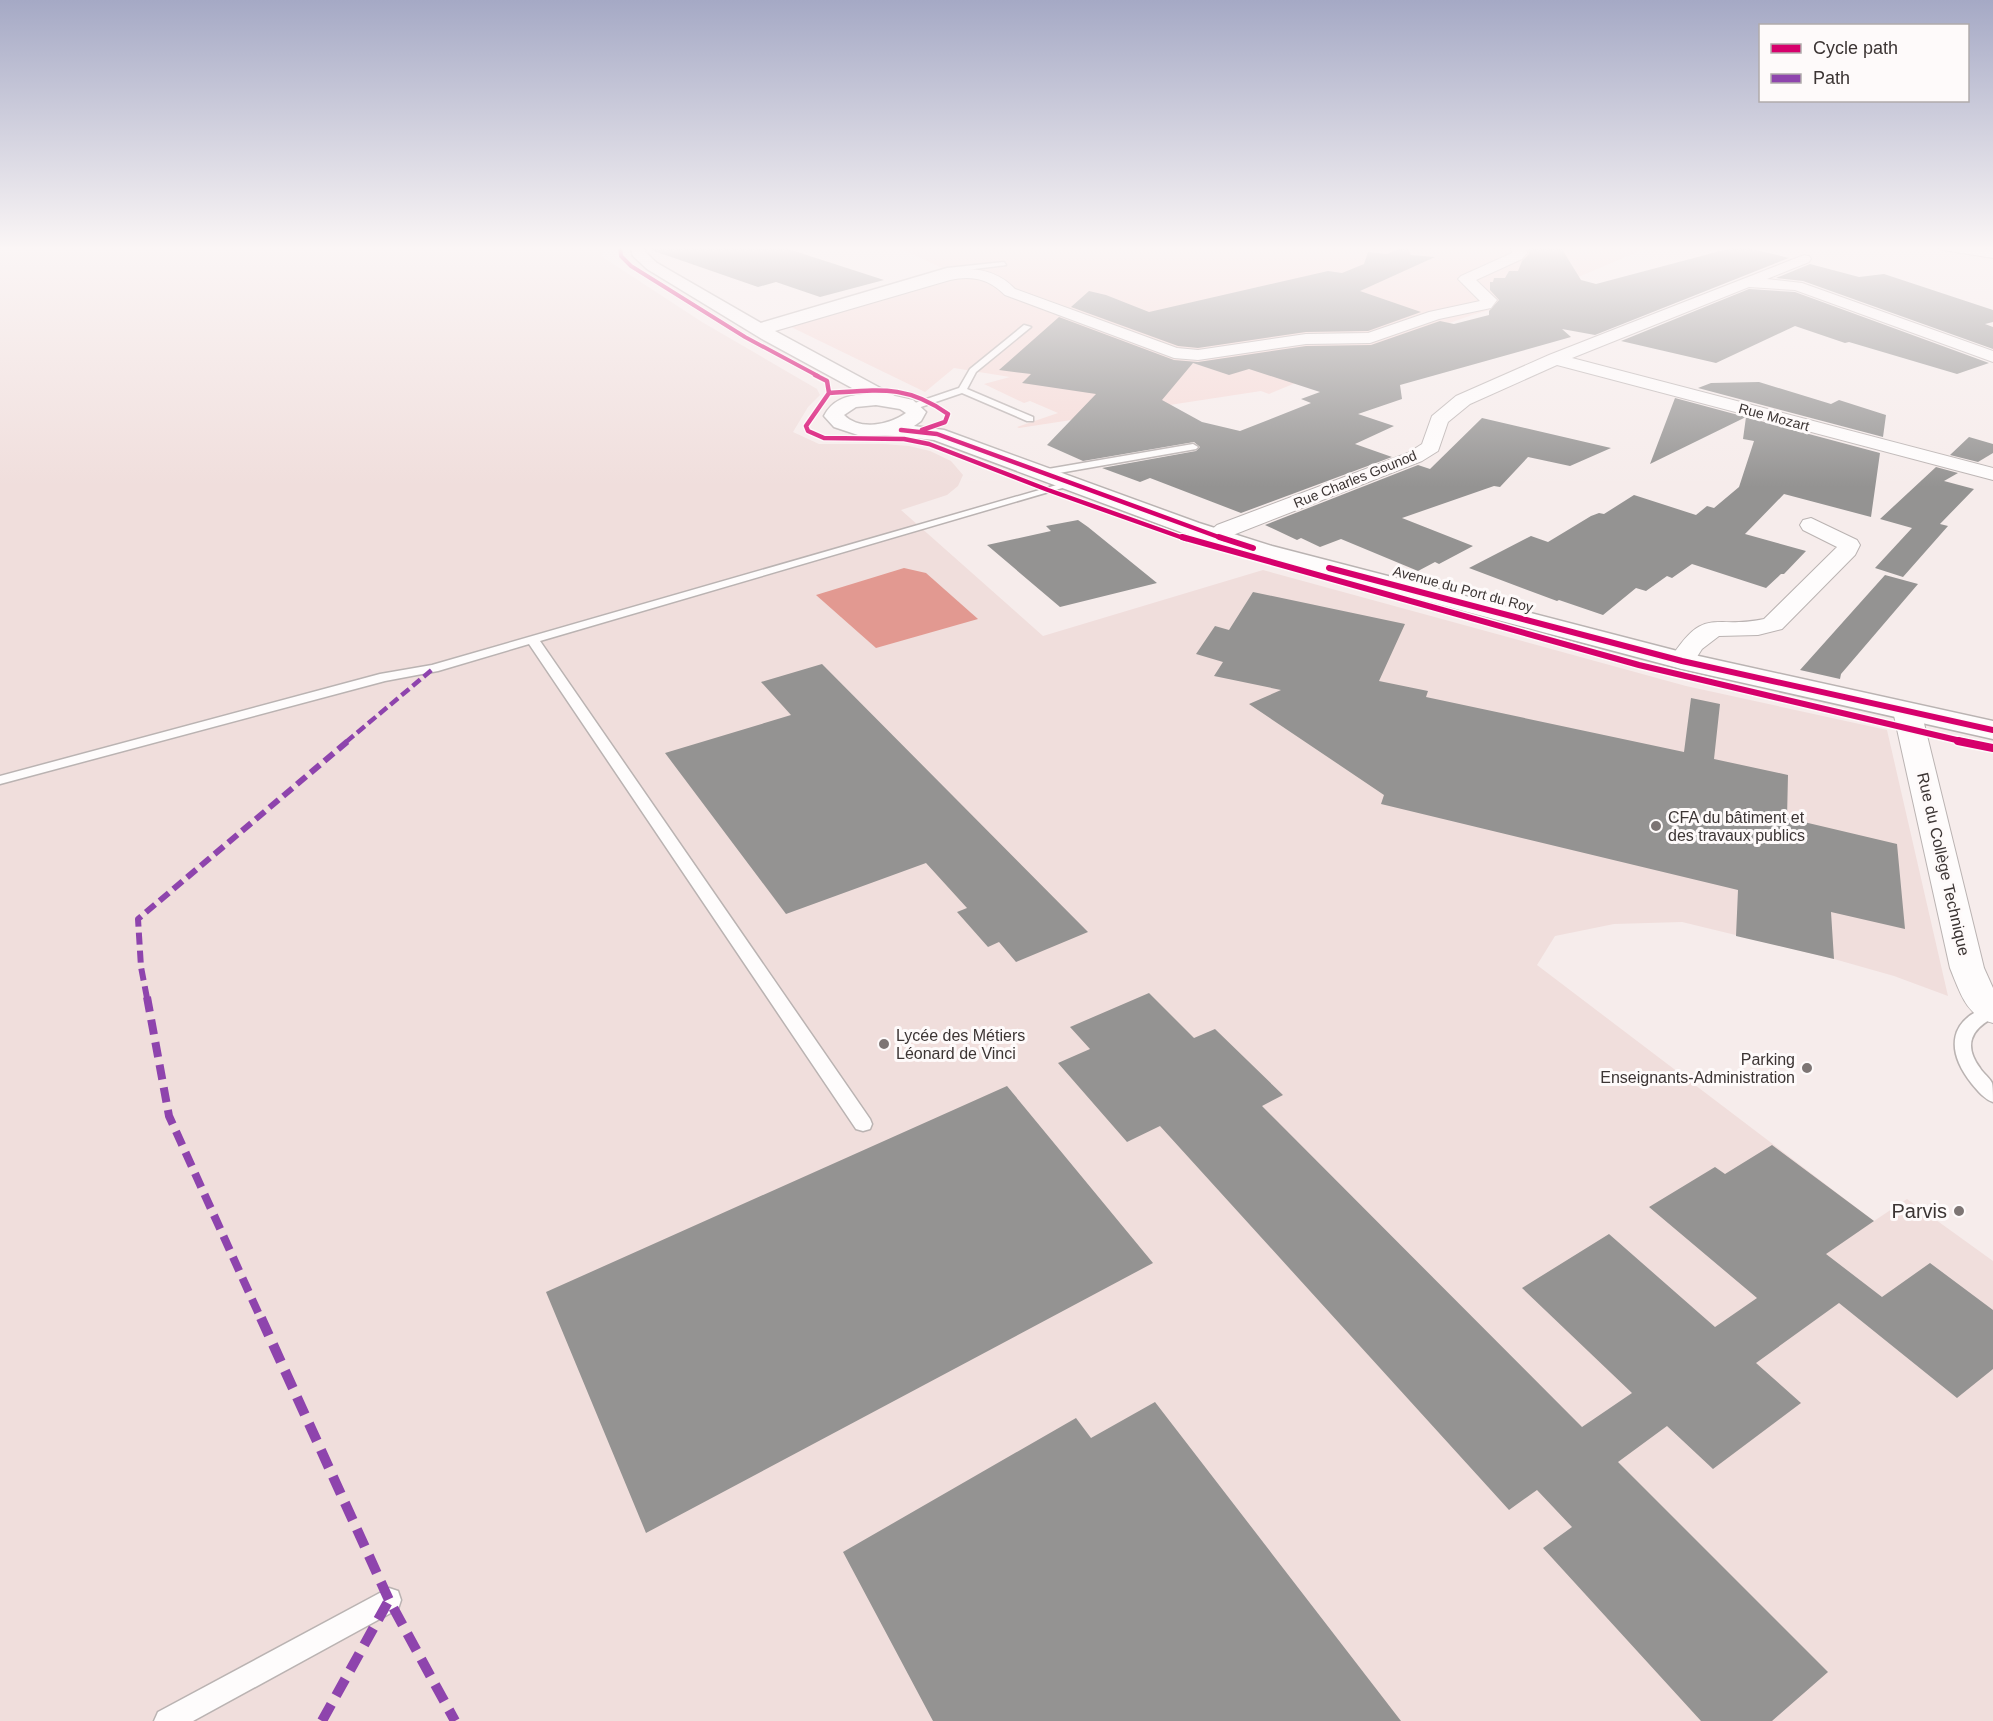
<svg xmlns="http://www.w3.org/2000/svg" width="1993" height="1721" font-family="Arial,sans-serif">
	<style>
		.built { fill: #f0dedc }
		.green { fill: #f5dad7 }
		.water { fill: #e29991 }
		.building { fill: #949392; fill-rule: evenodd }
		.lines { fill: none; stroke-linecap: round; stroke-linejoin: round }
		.service-casing { stroke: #bab3b2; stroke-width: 3 }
		.minor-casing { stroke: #bab3b2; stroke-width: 2 }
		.tertiary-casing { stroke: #bab3b2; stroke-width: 3 }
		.service { fill: #fefcfc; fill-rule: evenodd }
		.minor { fill: #fefcfc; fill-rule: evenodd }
		.tertiary { fill: #fefcfc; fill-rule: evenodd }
		.quiet-far3 { stroke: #8e44ad; stroke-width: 4.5; stroke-dasharray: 10 4.5; stroke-linecap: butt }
		.quiet-far2 { stroke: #8e44ad; stroke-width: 6; stroke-dasharray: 12 6; stroke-linecap: butt }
		.quiet-far1 { stroke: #8e44ad; stroke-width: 8; stroke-dasharray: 15 8; stroke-linecap: butt }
		.quiet { stroke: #8e44ad; stroke-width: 10; stroke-dasharray: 19 10; stroke-linecap: butt }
		.cycleway-far3-casing { stroke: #fefafa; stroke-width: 6 }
		.cycleway-far2-casing { stroke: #fefafa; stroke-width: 7 }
		.cycleway-far1-casing { stroke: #fefafa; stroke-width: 9 }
		.cycleway-casing { stroke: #fefafa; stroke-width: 11 }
		.cycleway-far3 { stroke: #d6006c; stroke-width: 4 }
		.cycleway-far2 { stroke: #d6006c; stroke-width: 4.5 }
		.cycleway-far1 { stroke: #d6006c; stroke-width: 6 }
		.cycleway { stroke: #d6006c; stroke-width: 8 }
		.poi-dot { fill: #7d7574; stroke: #fefafa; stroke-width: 2 }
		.labels { text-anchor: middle; stroke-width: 6; stroke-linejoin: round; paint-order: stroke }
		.far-street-label { font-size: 14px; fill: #3c3534; stroke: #fefafa }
		.poi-label { font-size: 16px; fill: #3c3534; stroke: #fefafa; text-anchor: start }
		.street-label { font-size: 16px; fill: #3c3534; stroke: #fefafa }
		.near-poi-label { font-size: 20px; fill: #3c3534; stroke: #fefafa; text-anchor: end }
	</style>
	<rect width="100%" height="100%" fill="#f6eceb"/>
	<path class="built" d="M0 246H605L601 256 702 322 817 389 820 395 808 407 793 432 819 444H884L909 446 930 451 951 461 963 475 958 486 947 495 901 510 1043 636 1263 570 1686 686 1887 730 1948 996 1894 976 1834 959 1682 922 1614 924 1555 936 1537 965 1874 1221 1907 1199 1993 1261V1721H0Z"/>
	<path class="green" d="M895 246H1651L1527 299 1472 315 1385 346 1269 394 1261 391 1019 428 1017 427 1058 413 1030 401 1024 403 984 384 1010 377 954 368 925 392 789 326 957 275Z"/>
	<path class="water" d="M904 568 926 573 978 619 876 648 816 595Z"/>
	<path class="building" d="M652 246H779L884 280 820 297 776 282 758 287 651 250Z
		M1406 246 1411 255 1435 257 1360 291 1421 312 1368 331 1306 332 1198 348 1178 346 1071 307 1089 291 1106 295 1149 312 1328 271 1342 273 1364 264 1368 252 1387 254Z
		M1528 246H1560L1581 280 1596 284 1739 246 1789 258 1595 335 1562 329 1571 337 1400 385 1402 399 1358 414 1394 426 1355 444 1392 457 1241 513 1150 478 1140 482 1102 468 1196 451 1200 447 1194 442 1083 461 1047 445 1096 394 1022 383 1031 374 999 370 1059 317 1174 360 1198 362 1306 346 1371 345 1440 321 1454 324 1489 315V311L1499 300 1490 290V282H1493L1494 278H1505L1509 271H1518L1522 261 1529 254ZM1193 363 1229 375 1249 369 1320 392 1301 399 1311 403 1240 431 1202 422 1162 400Z
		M1810 264 1859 277 1884 274 1993 310V322L1985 324 1993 327V349L1803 281 1776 278Z
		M1749 289 1795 292 1989 363 1957 374 1849 342 1845 343 1795 326 1716 363 1621 341Z
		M1759 382 1831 404 1839 400 1886 415 1883 437 1698 388 1711 383Z
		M1675 398 1880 453 1871 517 1784 494 1745 534 1806 551 1784 574H1781L1766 588 1692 564 1672 578 1667 576 1646 591 1636 588 1603 615 1559 600 1557 601 1469 568 1531 536 1548 542 1591 516 1599 513 1604 514 1634 495 1696 515 1707 506 1714 508 1739 487 1754 441 1743 439 1746 417 1650 464Z
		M1482 418 1611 448 1570 466 1528 457 1500 487 1494 486 1402 518 1473 546 1439 564 1435 562 1418 571 1341 539 1320 547 1301 538 1297 540 1265 525 1418 465 1430 469Z
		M1969 437 1993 444V453L1978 462 1950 455Z
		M1936 467 1958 473 1944 481 1974 489 1940 524 1948 526 1903 577 1875 568 1912 528 1880 519Z
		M1078 520 1088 527 1157 583 1060 607 987 545 1051 531 1046 526Z
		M1885 575 1918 584 1841 674 1840 679 1800 670Z
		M1253 592 1405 624 1379 681 1428 691 1426 697 1684 752 1691 698 1720 704 1714 759 1788 775 1787 818 1897 844 1905 929 1831 912 1834 959 1736 936 1738 890 1381 804 1384 795 1249 704 1281 690 1214 676 1223 662 1196 654 1215 626 1229 630Z
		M822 664 1088 932 1016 962 999 942 988 947 957 912 967 908 926 863 786 914 665 753 791 715 761 682Z
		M1149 993 1194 1038 1215 1029 1283 1095 1262 1106 1582 1427 1632 1393 1522 1288 1609 1234 1715 1327 1757 1298 1649 1207 1715 1167 1725 1174 1772 1145 1874 1221 1826 1254 1882 1297 1930 1263 1993 1310V1369L1957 1398 1839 1303 1756 1363 1801 1403 1713 1469 1667 1426 1618 1462 1828 1672 1772 1721H1701L1543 1548 1572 1527 1537 1490 1509 1510 1160 1126 1127 1142 1058 1063 1090 1049 1070 1027Z
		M1007 1086 1153 1263 646 1533 546 1292Z
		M1155 1402 1401 1721H933L843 1552 1076 1418 1091 1438Z"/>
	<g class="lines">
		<g class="service-casing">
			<path id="service" d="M1004 262 1006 265 951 272 754 329 747 327 947 268Z
				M1024 325 1031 327 976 372 967 389 1033 417V421H1027L962 393 915 409H909V405L959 388 970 369Z
				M1193 444 1198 447 1196 449 1042 476 1037 473 1042 470Z
				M1067 482 1076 484 540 641 870 1119 872 1124 870 1129 863 1131 856 1129 529 644 438 671 385 681 0 784V776L380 674 432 665Z
				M1993 1005V1018C1970 1030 1964 1046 1980 1068 1983 1073 1990 1078 1992 1083 1993 1087 1993 1096 1993 1102 1984 1099 1978 1091 1972 1084 1945 1050 1948 1018 1993 1005Z
				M389 1588 398 1591 401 1600 398 1609 193 1721H154L158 1712Z"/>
		</g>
		<g class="minor-casing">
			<path id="minor" d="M1511 246H1525L1527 253 1522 259 1476 280 1497 300 1491 308 1439 319 1370 343 1306 344 1198 360 1174 358 1005 295C989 279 972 275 950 280L758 336 750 331 752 327 942 273C969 266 995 268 1015 289L1177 348 1198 350 1306 334 1368 333 1429 312 1480 301 1458 279 1461 276 1512 253Z
				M1936 246H1971L1993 250V258L1943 250Z
				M1804 255 1809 256 1811 259 1809 262 1767 279 1802 283 1993 351V362L1795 290 1749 287 1572 358 1993 468V480L1557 365 1470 404 1448 422 1438 451 1422 461 1233 535C1224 540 1218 543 1207 541L1204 536 1217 525 1408 453 1422 444 1432 416 1456 396 1549 355Z
				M1811 518 1857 540 1860 545 1855 555 1782 629 1758 635 1719 636 1702 649 1691 666 1682 669 1673 666 1669 661C1705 604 1712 630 1764 619L1837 547 1803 530 1800 525 1803 520Z
				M1907 703 1917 705 1921 711 1984 968 1993 988V1023C1966 1016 1960 992 1950 968L1893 711 1897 705Z"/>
		</g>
		<g class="tertiary-casing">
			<path id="tertiary" d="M630 246H644L645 252 657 263 775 331 895 396 913 400 926 412 921 421 914 426 944 430 1199 523 1272 546 1685 653 1993 721V739L1682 669 1256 556 1183 533 934 440 885 435 861 436 834 427 824 416C832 400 846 396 863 394L762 339 647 269 633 256ZM876 405 900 409 906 413C889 425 860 431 844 415L856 407Z"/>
		</g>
		<use href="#service" class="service"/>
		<use href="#minor" class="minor"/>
		<use href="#tertiary" class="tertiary"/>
		<path class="quiet-far3" d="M346 742 434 668"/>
		<path class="quiet-far2" d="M147 998 141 967 138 919 348 741"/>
		<path class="quiet-far1" d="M147 997 169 1116 261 1319"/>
		<path class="quiet" d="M261 1318 389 1600 455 1721
			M322 1721 389 1600"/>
		<g class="cycleway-far3-casing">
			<path id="cycleway-far3" d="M620 246 621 256 631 266 745 337 818 376"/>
		</g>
		<g class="cycleway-far2-casing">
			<path id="cycleway-far2" d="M815 375 827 381 829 393 806 426 808 431 824 438 904 439 929 444 1048 490 1186 539
				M829 393C878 390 906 384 948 414L945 422 922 430
				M901 430 937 434 1224 539"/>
		</g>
		<g class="cycleway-far1-casing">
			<path id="cycleway-far1" d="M1182 537 1639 665 1965 742
				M1219 537 1253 548
				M1329 568 1682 661 1993 730"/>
		</g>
		<g class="cycleway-casing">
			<path id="cycleway" d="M1958 741 1993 748"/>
		</g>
		<use href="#cycleway-far3" class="cycleway-far3"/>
		<use href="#cycleway-far2" class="cycleway-far2"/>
		<use href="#cycleway-far1" class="cycleway-far1"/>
		<use href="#cycleway" class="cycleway"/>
	</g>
	<linearGradient id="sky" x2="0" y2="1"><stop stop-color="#a5a9c5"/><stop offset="0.51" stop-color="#fbf6f6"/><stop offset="1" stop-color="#fbf6f6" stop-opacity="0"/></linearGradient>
	<rect width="1993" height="487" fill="url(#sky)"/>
	<g class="poi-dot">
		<circle cx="1656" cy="826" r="6"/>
		<circle cx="884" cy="1044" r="6"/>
		<circle cx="1807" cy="1068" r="6"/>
		<circle cx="1959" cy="1211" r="6"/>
	</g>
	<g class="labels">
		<g class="far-street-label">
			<text transform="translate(1774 417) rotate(15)" y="5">Rue Mozart</text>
			<text transform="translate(1355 479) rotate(-22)" y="5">Rue Charles Gounod</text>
			<text transform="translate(1463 589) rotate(15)" y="5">Avenue du Port du Roy</text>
		</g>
		<g class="poi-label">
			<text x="1668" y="823">CFA du bâtiment et<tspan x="1668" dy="18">des travaux publics</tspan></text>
			<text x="896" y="1041">Lycée des Métiers<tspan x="896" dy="18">Léonard de Vinci</tspan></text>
			<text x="1795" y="1065" text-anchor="end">Parking<tspan x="1795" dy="18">Enseignants-Administration</tspan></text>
		</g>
		<g class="street-label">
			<text transform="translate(1944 864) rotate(77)" y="6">Rue du Collège Technique</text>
		</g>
		<g class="near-poi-label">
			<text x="1947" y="1218">Parvis</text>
		</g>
	</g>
	<rect x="1759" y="24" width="210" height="78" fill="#fefafa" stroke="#b0abab" stroke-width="1.5"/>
	<rect x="1771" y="44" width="30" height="9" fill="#d6006c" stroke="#b0abab" stroke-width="1.5"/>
	<text x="1813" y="54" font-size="18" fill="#3c3534">Cycle path</text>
	<rect x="1771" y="74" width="30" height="9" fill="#8e44ad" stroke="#b0abab" stroke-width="1.5"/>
	<text x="1813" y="84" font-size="18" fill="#3c3534">Path</text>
</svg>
